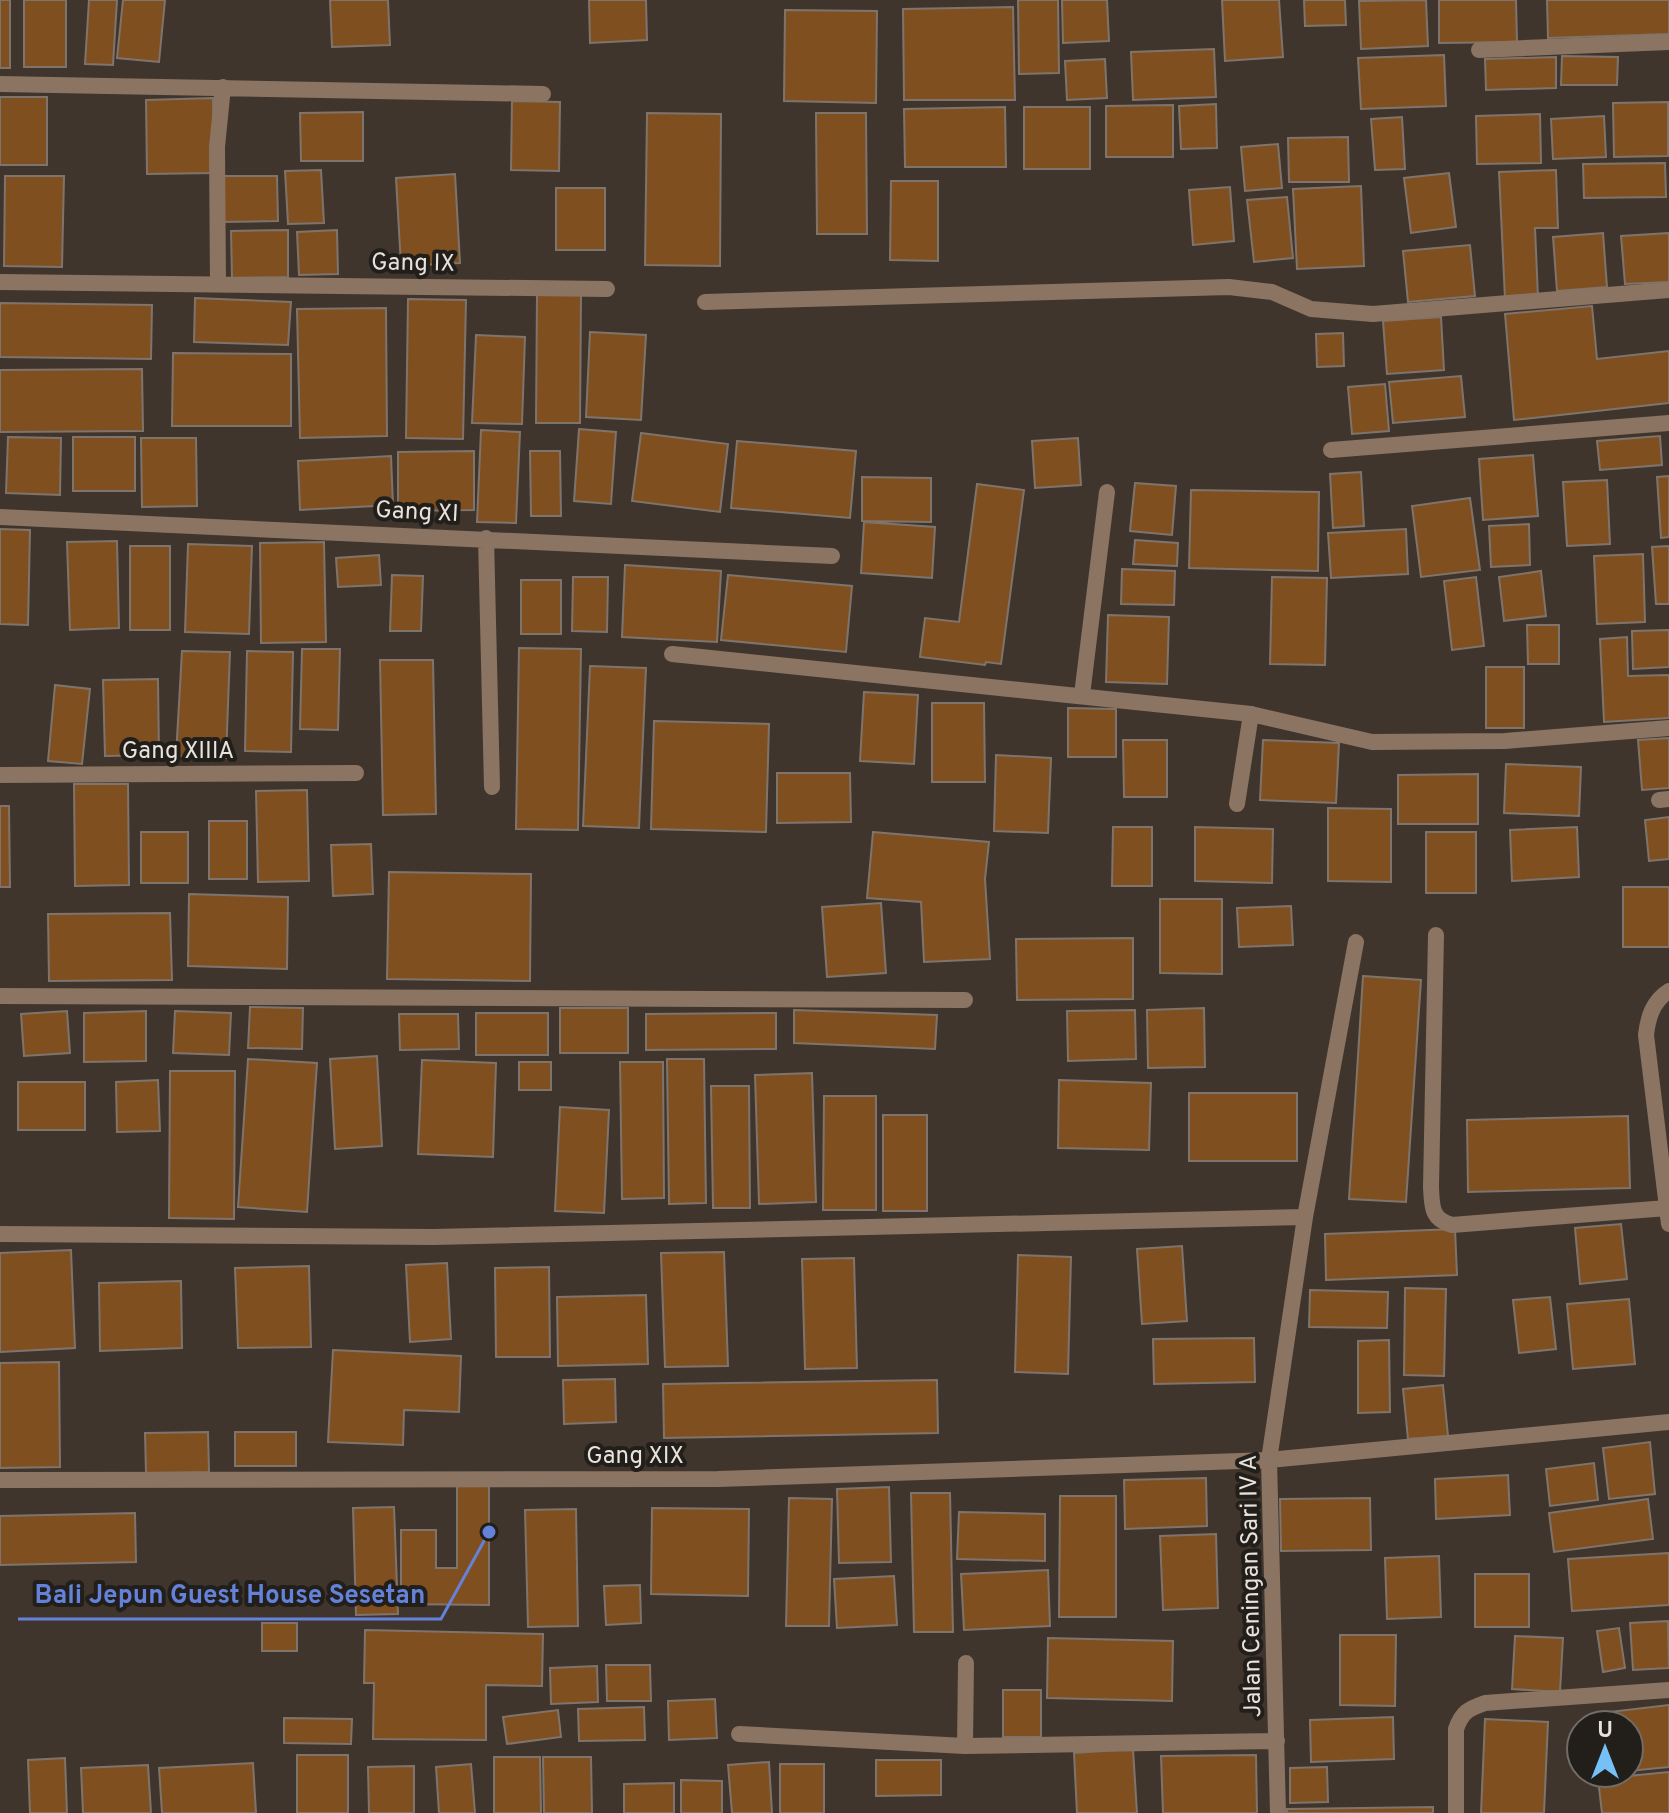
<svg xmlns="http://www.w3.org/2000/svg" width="1669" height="1813" font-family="Overpass,sans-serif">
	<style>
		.building { fill: #804f1f; stroke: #7f746b; stroke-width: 2 }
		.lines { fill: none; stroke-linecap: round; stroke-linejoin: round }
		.lane { stroke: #8b7461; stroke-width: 16 }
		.street { stroke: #8b7461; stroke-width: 16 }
		.labels { text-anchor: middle; stroke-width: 8; stroke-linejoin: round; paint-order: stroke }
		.street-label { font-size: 24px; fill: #e8e2dd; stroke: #221e1a }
		.leader { fill: none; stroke: #6482da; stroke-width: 3 }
		.callout-dot { fill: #6482da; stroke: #221e1a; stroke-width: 3 }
		.callout-label { font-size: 26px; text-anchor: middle; font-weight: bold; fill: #6482da; stroke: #221e1a; stroke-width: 8; stroke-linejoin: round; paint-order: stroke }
	</style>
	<rect width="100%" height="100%" fill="#3f352d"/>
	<path class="building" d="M0 0H10V68H0Z
		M24 0H66V67H24Z
		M89 0H117L113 65 85 64Z
		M123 0H165L159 62 117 58Z
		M330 0H388L390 45 332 47Z
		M589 0H646L647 40 590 43Z
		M1018 0H1058L1059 73 1019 74Z
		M1062 0H1107L1109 41 1063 43Z
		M1222 0H1279L1283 57 1225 61Z
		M1304 0H1345L1346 25 1305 26Z
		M1426 0 1428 46 1361 49 1359 1Z
		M1439 0H1516L1517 42 1439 43Z
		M1547 0H1669V34L1548 38Z
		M1013 7 1015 100H904L903 9Z
		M785 10 877 11 876 103 784 101Z
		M1214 49 1216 97 1133 100 1131 52Z
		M1444 55 1446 106 1361 109 1358 58Z
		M1562 56 1618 57 1617 85H1561Z
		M1556 57V88L1486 90 1485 59Z
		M1105 59 1107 98 1067 100 1065 61Z
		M0 97H47V165H0Z
		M213 98 214 173 147 174 146 100Z
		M512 101 560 102 559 171 511 170Z
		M1668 102V156L1614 157 1613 103Z
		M1216 104 1217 148 1181 149 1179 106Z
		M1173 105V157H1106V106Z
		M1005 107 1006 167H905L904 109Z
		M1024 107H1090V169H1024Z
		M363 112V161H301L300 113Z
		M647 113 721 114 720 266 645 265Z
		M816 113H866L867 234H817Z
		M1540 114 1541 163 1477 164 1476 116Z
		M1604 116 1606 157 1553 159 1551 119Z
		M1402 117 1405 169 1375 170 1371 119Z
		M1348 137 1349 182H1289L1288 138Z
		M1278 144 1282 188 1245 191 1241 147Z
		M1665 163 1666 197 1584 198 1583 164Z
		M321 170 324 223 288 224 285 171Z
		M1556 170 1558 228H1535L1538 297 1505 299 1499 172Z
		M1449 173 1456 227 1411 233 1404 178Z
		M455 174 460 263 401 266 396 178Z
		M5 176H64L62 267 4 266Z
		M221 176H277L278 221 222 222Z
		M891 181H938V261L890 260Z
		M1361 186 1364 266 1297 269 1293 189Z
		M1230 187 1234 241 1193 245 1189 190Z
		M556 188H605V250H556Z
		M1287 197 1293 258 1254 262 1247 200Z
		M288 230V277L232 278 231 231Z
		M337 230 338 274 299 275 297 232Z
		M1603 233 1607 287 1557 291 1553 237Z
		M1669 233V282L1625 284 1621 236Z
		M1470 245 1475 296 1408 302 1403 251Z
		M537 293 581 294 580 423H536Z
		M195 298 291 302 288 345 194 342Z
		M408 299 466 300 463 439 406 438Z
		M0 303 152 305 151 359 0 357Z
		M1592 306 1597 359 1669 351V403L1514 420 1505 314Z
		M386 308 387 436 300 438 297 309Z
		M1441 317 1444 370 1387 374 1383 321Z
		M590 332 646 335 641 420 586 417Z
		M1343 333 1344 366 1317 367 1316 334Z
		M476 335 525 337 522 424 472 423Z
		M173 353 291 354V426H172Z
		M142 369 143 431 0 432V370Z
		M1461 376 1465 417 1393 423 1389 382Z
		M1385 384 1389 431 1352 434 1348 387Z
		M579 429 616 432 611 504 574 501Z
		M481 430 520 432 516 523 477 522Z
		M641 433 728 444 720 512 632 501Z
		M1660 436 1662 465 1600 470 1597 441Z
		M8 437 61 438 60 495 6 493Z
		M73 437H135V491H73Z
		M141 438H196L197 506 142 507Z
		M1078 438 1081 485 1035 488 1032 441Z
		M737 441 856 451 850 518 731 508Z
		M474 451V510L398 511V452Z
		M530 451H560L561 516H531Z
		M1533 455 1538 516 1483 520 1479 459Z
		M391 456 393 505 300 510 298 461Z
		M1361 472 1364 526 1333 528 1330 474Z
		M1669 476V537L1661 538 1657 477Z
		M862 477 931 478V522L862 521Z
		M1607 480 1610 544 1567 546 1563 482Z
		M1135 483 1176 486 1172 535 1130 531Z
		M977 484 1024 490 1001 664 986 662 985 665 920 657 925 618 959 622Z
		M1191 490 1319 492 1318 571 1189 568Z
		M1470 498 1480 570 1421 577 1412 506Z
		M864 522 935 527 932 578 861 573Z
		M1529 524 1530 565 1491 567 1489 526Z
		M0 529 30 530 28 625 0 624Z
		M1406 529 1408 574 1331 578 1328 533Z
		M1135 540 1178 543 1177 566 1133 564Z
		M117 541 119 628 70 630 67 542Z
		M324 542 326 642 261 643 260 543Z
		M188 544 252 546 249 634 185 632Z
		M130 546H170V630H130Z
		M1669 546V604H1656L1652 547Z
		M1643 554 1645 622 1597 624 1594 556Z
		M379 555 381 585 338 587 336 558Z
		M625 565 721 571 717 642 622 637Z
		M1122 569 1175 571 1174 605 1121 604Z
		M1541 571 1546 616 1504 621 1499 577Z
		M392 575 423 576 421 631H390Z
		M728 575 852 586 846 652 721 640Z
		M573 577H608L607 632 572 631Z
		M1272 577 1327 578 1325 665 1270 664Z
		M1476 577 1484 646 1452 650 1444 581Z
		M521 580H561V634H521Z
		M1108 615 1169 617 1167 684 1106 682Z
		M1527 625H1559V664H1528Z
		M1669 630V667L1633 669 1632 631Z
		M1627 637 1628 676 1669 675V718L1604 722 1600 639Z
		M519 648 581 649 578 830 516 829Z
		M302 649H340L338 730 300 729Z
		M182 651 230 652 226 758 176 756Z
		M247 651 293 652 291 752 245 751Z
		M380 660H433L436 814 383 815Z
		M590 666 646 668 639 828 583 826Z
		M1486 667H1524V728H1486Z
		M158 679 159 755 105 756 103 680Z
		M55 685 90 689 82 764 48 761Z
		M864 692 918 695 914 764 860 761Z
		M932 703H984L985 782H932Z
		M1068 708 1116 709V757H1068Z
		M654 721 769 724 766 832 651 829Z
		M1669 738V788L1642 790 1638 740Z
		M1123 740H1167V797H1124Z
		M1263 740 1339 743 1336 803 1260 800Z
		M996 755 1051 758 1048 833 994 831Z
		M1506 764 1581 767 1579 816 1504 813Z
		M777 773H850L851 822 777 823Z
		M1478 774V824H1398V775Z
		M74 784H128L129 885 75 886Z
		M307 790 309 881 258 882 256 791Z
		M0 806H9L10 887H0Z
		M1328 808 1391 809V882L1328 881Z
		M1669 817V859L1649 861 1645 820Z
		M209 821H247V879H209Z
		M1113 827H1152V886H1112Z
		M1195 827 1273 829 1272 883 1195 881Z
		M1577 827 1579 877 1512 881 1510 830Z
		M141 832H188V883H141Z
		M873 832 989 842 985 879 990 959 924 962 921 902 867 898Z
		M1426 832H1476V893H1426Z
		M371 844 373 894 333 896 331 845Z
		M389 872 531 874 530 981 387 979Z
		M1623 887H1669V947H1623Z
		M189 894 288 897 287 969 188 966Z
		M1160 899H1222V974L1160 973Z
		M881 903 886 973 827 977 822 907Z
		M1291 906 1293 945 1239 947 1237 908Z
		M170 913 172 980 49 981 48 914Z
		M1133 938V999L1017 1000 1016 939Z
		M1363 976 1421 980 1406 1202 1349 1199Z
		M250 1007 303 1008 302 1049 248 1048Z
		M560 1008H628V1053H560Z
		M1204 1008 1205 1067 1148 1068 1147 1010Z
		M794 1010 937 1015 935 1049 794 1043Z
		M1135 1010 1136 1059 1068 1061 1067 1011Z
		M67 1011 70 1053 24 1056 21 1014Z
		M146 1011V1061L84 1062V1013Z
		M175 1011 231 1013 229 1055 173 1053Z
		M476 1013H548V1055H476Z
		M776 1013V1049L646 1050V1014Z
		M399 1014H458L459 1049 400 1050Z
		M377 1056 382 1146 335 1149 330 1059Z
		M248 1059 317 1063 307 1212 238 1207Z
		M667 1059H704L706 1203 669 1204Z
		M422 1060 496 1063 493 1157 418 1154Z
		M519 1062H551V1090H519Z
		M620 1062H663L664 1198 622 1199Z
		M170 1071H235L234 1219 169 1218Z
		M812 1073 816 1202 759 1204 755 1075Z
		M158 1080 160 1131 117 1132 116 1082Z
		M1059 1080 1151 1083 1149 1150 1058 1148Z
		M18 1082H85V1130H18Z
		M711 1086H749L750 1208H713Z
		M1189 1093H1297V1161H1189Z
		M824 1096H876V1210H823Z
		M560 1107 609 1110 604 1213 555 1211Z
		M883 1115H927V1211H883Z
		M1628 1116 1630 1188 1468 1192 1467 1120Z
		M1621 1224 1627 1279 1580 1284 1575 1228Z
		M1455 1229 1457 1275 1326 1280 1325 1234Z
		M1182 1246 1187 1321 1142 1324 1137 1249Z
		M71 1250 75 1348 0 1352V1253Z
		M724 1252 728 1366 665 1367 661 1253Z
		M1018 1255 1071 1257 1068 1374 1015 1372Z
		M854 1258 857 1368 805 1369 802 1259Z
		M447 1263 451 1339 410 1342 406 1265Z
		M309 1266 311 1347 238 1348 235 1268Z
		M549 1267 550 1357H496L495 1268Z
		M181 1281 182 1348 100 1351 99 1283Z
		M1405 1288 1446 1289 1444 1376 1404 1375Z
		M1310 1290 1388 1292 1387 1328 1309 1327Z
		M646 1295 648 1364 558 1366 557 1297Z
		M1550 1297 1556 1349 1519 1353 1513 1300Z
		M1629 1299 1635 1364 1573 1369 1567 1304Z
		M1254 1338 1255 1382 1154 1384 1153 1339Z
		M1389 1340 1390 1412 1358 1413V1341Z
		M333 1350 461 1356 459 1412 404 1410 403 1445 328 1442Z
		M59 1362 60 1467 0 1468V1363Z
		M615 1379 616 1422 564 1424 563 1380Z
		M937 1380 938 1433 664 1438 663 1384Z
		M1443 1385 1448 1436 1408 1439 1403 1389Z
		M208 1432 209 1472 146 1473 145 1433Z
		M235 1432H296V1466H235Z
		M1650 1442 1655 1494 1609 1499 1603 1448Z
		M1594 1463 1598 1500 1550 1506 1546 1469Z
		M1508 1475 1510 1515 1436 1519 1435 1479Z
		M1206 1478 1207 1526 1125 1529 1124 1480Z
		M457 1486H489V1605L401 1604V1530H436V1568H457Z
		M889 1487 891 1562 839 1563 837 1489Z
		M911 1493H950L953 1632H914Z
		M1060 1496H1116V1617H1059Z
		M789 1498 832 1499 829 1626H786Z
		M1370 1498 1371 1550 1281 1551 1280 1499Z
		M1648 1499 1653 1539 1554 1552 1549 1513Z
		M394 1507 398 1614 356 1615 353 1508Z
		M652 1508 749 1509 748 1596 651 1594Z
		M576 1509 578 1626 528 1627 525 1510Z
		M959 1512 1045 1514V1561L957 1559Z
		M135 1513 136 1562 0 1565V1516Z
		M1216 1534 1218 1608 1163 1610 1160 1536Z
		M1669 1553V1605L1572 1611 1568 1559Z
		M1439 1556 1441 1617 1387 1619 1385 1558Z
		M1048 1570 1050 1626 964 1630 961 1574Z
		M1475 1574H1529V1627H1475Z
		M894 1576 897 1625 837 1628 834 1579Z
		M640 1585 641 1623 606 1625 604 1586Z
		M1668 1621 1669 1668 1633 1670 1630 1623Z
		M262 1623H297V1651H262Z
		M1619 1628 1625 1668 1603 1672 1597 1631Z
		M365 1630 543 1634 542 1686 486 1685V1740L373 1739 374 1683H364Z
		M1340 1635H1396L1395 1706 1340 1705Z
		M1515 1636 1563 1638 1560 1692 1512 1689Z
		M1048 1638 1173 1641 1172 1701 1047 1698Z
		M606 1665H650L651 1701H607Z
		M597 1666 598 1702 551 1704 550 1668Z
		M1003 1690H1041V1737H1003Z
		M715 1699 717 1738 669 1740 668 1701Z
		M1669 1705V1767L1629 1771V1725H1611L1609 1712Z
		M644 1707 645 1740 579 1741 578 1709Z
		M558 1710 561 1737 507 1744 503 1717Z
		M1393 1717 1394 1759 1311 1762 1310 1720Z
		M284 1718 352 1719 351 1744 284 1743Z
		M1485 1719 1548 1722 1544 1813H1481Z
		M1133 1749 1137 1813H1077L1074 1753Z
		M297 1755H348V1813H297Z
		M1256 1755 1257 1813H1163L1161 1756Z
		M494 1757H540L541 1813H494Z
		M543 1757H591L592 1813H544Z
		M65 1758 67 1813H30L28 1760Z
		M876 1760H941V1795L876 1796Z
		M769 1762 772 1813H732L728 1765Z
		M253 1763 256 1813H162L159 1768Z
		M471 1764 475 1813H439L436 1767Z
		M780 1764H824V1813H780Z
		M148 1765 151 1813H83L81 1768Z
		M414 1766V1813H369L368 1767Z
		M1327 1767 1328 1802 1290 1803V1768Z
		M1669 1772V1813H1602L1598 1779Z
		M681 1780 722 1781V1813H681Z
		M674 1783V1813H624V1784Z
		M1433 1807V1813H1287V1809Z"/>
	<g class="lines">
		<path class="lane" d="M1082 695 1107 492
			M1237 804 1251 714
			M965 1746 966 1663"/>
		<path class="street" d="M1479 50 1669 42
			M0 84 543 94
			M0 282 607 289
			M218 284 217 147 223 87
			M705 302 1229 287 1272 292 1311 309 1373 314 1669 290
			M1331 450 1669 423
			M0 517 832 556
			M486 538 492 787
			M672 654 1251 714 1372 742 1505 741 1669 728
			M0 775 356 773
			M1659 800 1669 799
			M1436 935 1431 1187C1432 1207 1431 1219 1452 1225L1667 1208
			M1669 991C1653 1001 1648 1017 1646 1035L1669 1224
			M0 996 965 1000
			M0 1234 433 1237 1305 1217
			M0 1480 718 1479 1269 1460 1669 1422
			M739 1734 965 1746 1277 1741
			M1278 1813 1269 1460 1305 1217 1356 942
			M1456 1813V1729C1462 1712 1468 1709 1485 1703L1669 1690"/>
	</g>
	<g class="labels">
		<g class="street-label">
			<text transform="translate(413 262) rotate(1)" y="8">Gang IX</text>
			<text transform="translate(417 511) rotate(3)" y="8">Gang XI</text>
			<text x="178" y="758">Gang XIIIA</text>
			<text x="635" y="1463">Gang XIX</text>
			<text transform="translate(1250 1586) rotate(-91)" y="8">Jalan Ceningan Sari IV A</text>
		</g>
	</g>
	<path class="leader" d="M489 1532L441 1619H18"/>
	<circle class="callout-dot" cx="489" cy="1532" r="8"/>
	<g class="callout-label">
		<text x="230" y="1603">Bali Jepun Guest House Sesetan</text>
	</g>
	<g transform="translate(1605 1749)"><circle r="38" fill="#221e1a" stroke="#716c68" stroke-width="2"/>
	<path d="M0-6L14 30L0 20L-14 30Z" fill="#75c0f6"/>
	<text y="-12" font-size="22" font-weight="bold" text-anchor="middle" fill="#e8e2dd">U</text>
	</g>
</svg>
